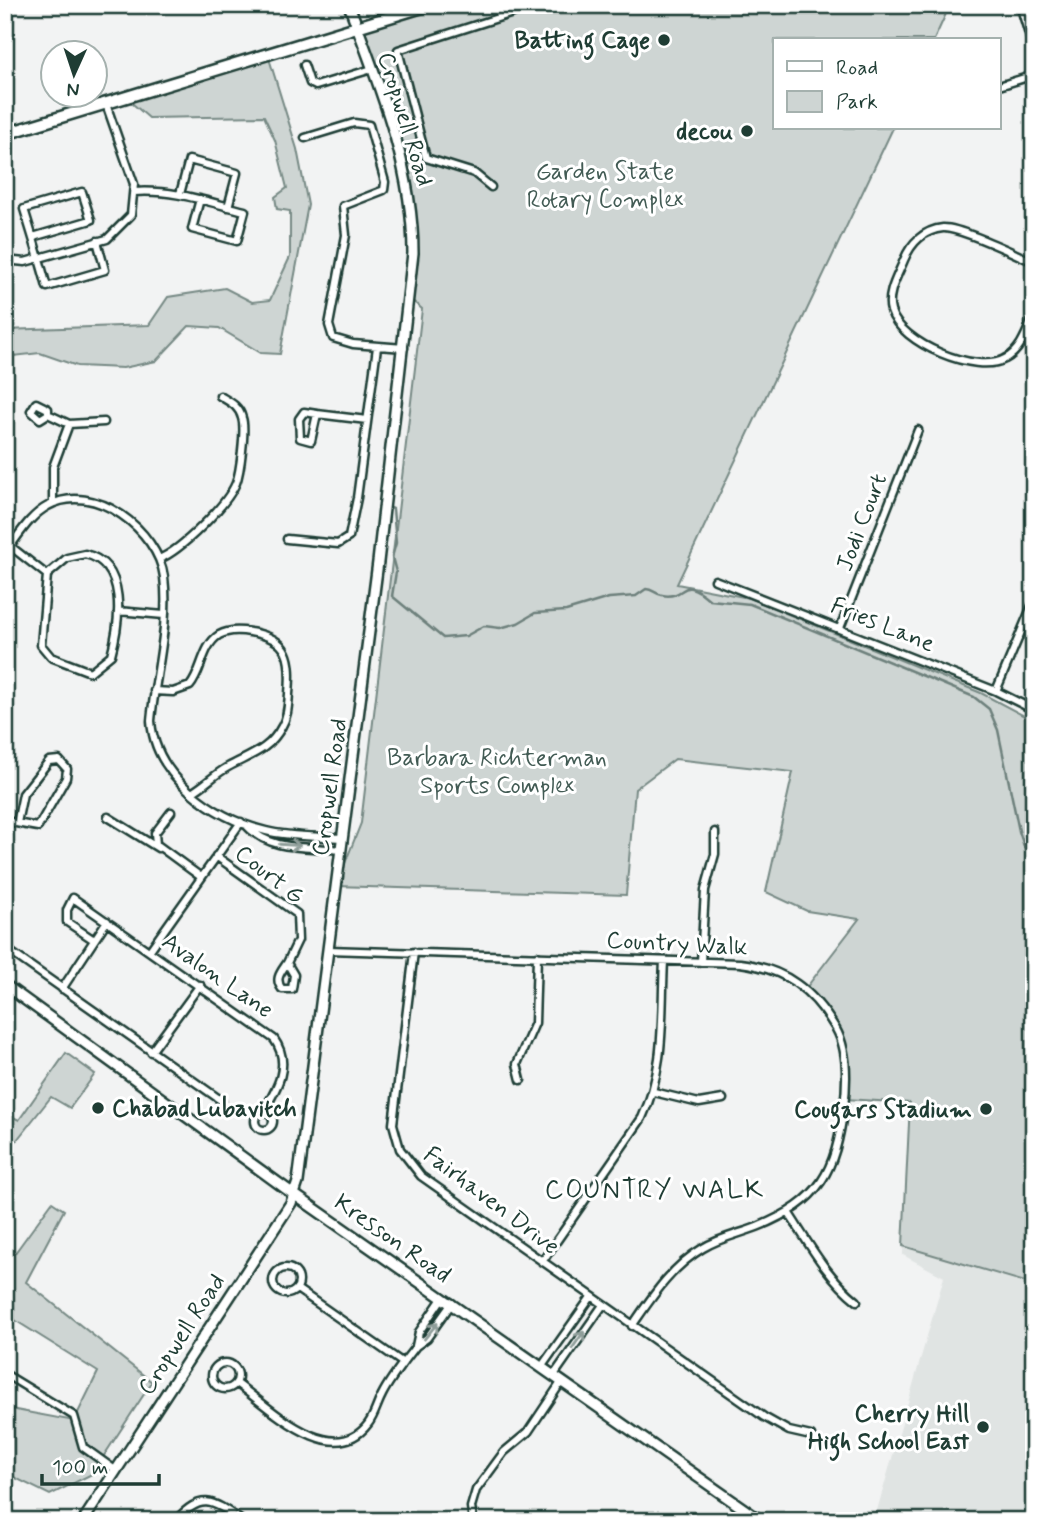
<svg xmlns="http://www.w3.org/2000/svg" width="1039" height="1526" font-family="Mynerve,sans-serif">
	<style>
		.built { fill: #e0e4e3 }
		.green { fill: #ced5d3; stroke: #768984; stroke-width: 2 }
		.lines { fill: none; stroke-linecap: round; stroke-linejoin: round }
		.stream { stroke: #6d807b; stroke-width: 2.5 }
		.street-casing { stroke: #1f3d34; stroke-width: 11 }
		.secondary-casing { stroke: #1f3d34; stroke-width: 14 }
		.primary-casing { stroke: #1f3d34; stroke-width: 15 }
		.street { stroke: #fff; stroke-width: 6 }
		.secondary { stroke: #fff; stroke-width: 9 }
		.primary { stroke: #fff; stroke-width: 10 }
		.oneway { stroke: #8f9e9a }
		.poi-dot { fill: #1f3d34; stroke: #fff; stroke-width: 2.5 }
		.labels { text-anchor: middle; stroke-width: 6; stroke-linejoin: round; paint-order: stroke }
		.poi-label { font-size: 24px; font-weight: bold; fill: #1f3d34; stroke: #fff; text-anchor: end }
		.street-label { font-size: 24px; fill: #1f3d34; stroke: #fff }
		.park-label { font-size: 24px; fill: #425b54; stroke: #fff }
		.neighbourhood-label { font-size: 26px; letter-spacing: 2px; fill: #1f3d34; stroke: #fff }
	</style>
	<rect width="100%" height="100%" fill="#f2f3f3"/>
	<filter id="ink" filterUnits="userSpaceOnUse"><feTurbulence type="fractalNoise" baseFrequency=".0143" numOctaves="2"/><feDisplacementMap in="SourceGraphic" scale="14" xChannelSelector="R" yChannelSelector="G"/><feConvolveMatrix kernelMatrix="1 2 1 2 8 2 1 2 1" color-interpolation-filters="sRGB"/></filter>
	<g filter="url(#ink)">
		<path class="built" d="M1034 888V1521H874L944 1277 903 1255 909 1099Z"/>
		<path class="green" d="M429 5H950L934 40H775V128H893L677 584 749 598 981 693 1034 721V1306L1029 1299 1032 1284 903 1246 910 1103 845 1099 844 1048 838 1034 806 988 859 919 807 911 766 892 793 772 675 759 635 789 626 895 336 886 361 823 422 309 409 298 413 253 409 186 357 27Z
			M268 55 297 149 308 205 280 354 261 353 219 328 189 326 156 361 123 368 77 366 40 353 5 357V330L149 325 168 297 225 288 252 302 270 300 290 257V211L277 209 275 197 287 188 275 140 264 116 149 118 126 98Z
			M66 1053 95 1074 70 1108 51 1097 5 1155V1113L19 1120Z
			M52 1202 64 1210 26 1282 152 1382 92 1474 50 1495 5 1473V1408L74 1421 98 1372 10 1317 5 1309V1247L15 1253Z"/>
		<g class="lines">
			<path class="stream" d="M388 507 393 509 396 543 392 557 396 572 392 596 443 638 466 636 484 626 500 628 518 623 535 613 566 611 609 598 636 596 646 589C653 589 655 594 662 595 688 600 679 573 710 600L750 604 974 697 989 709 998 730 1019 831 1025 849 1034 853"/>
			<g class="street-casing">
				<path id="street" d="M1020 5 1034 51
					M304 65 310 83 316 86 372 69
					M999 86 1034 75
					M305 138 354 123 369 125 385 182 384 190 343 206 346 235 329 325 333 338 353 344 404 348
					M491 187 474 173 426 158 398 50 513 13 524 5
					M134 192C173 189 208 202 245 211L237 241 192 229 200 199
					M180 194 189 160 237 173 228 207
					M33 237 91 220 82 192 24 209C32 235 40 261 47 287L105 270 97 241
					M5 260 25 262 107 239 131 215 134 184 106 104
					M1034 262C1015 254 960 227 943 228 924 230 911 243 904 260 898 275 886 294 891 311 900 343 976 375 1005 359 1021 351 1027 331 1034 315
					M304 412 317 414 311 441 300 438 299 419Z
					M48 414 40 419 31 411 36 403 48 409V414L69 424
					M317 414 367 420
					M69 424 104 422
					M53 503V467L69 424
					M287 539 338 544 349 537 357 498 377 347
					M5 542 47 575
					M5 553C18 537 29 516 48 506 94 480 158 531 164 577 170 624 155 675 151 721 155 777 214 818 266 831 290 837 316 836 342 838
					M85 554C128 564 120 622 111 655L90 672 51 657 41 645 47 575 67 558Z
					M159 559C180 551 227 505 236 483 240 473 246 429 242 418 239 406 230 402 220 396
					M715 580 996 691 1034 710
					M118 611 164 615
					M840 628 918 430
					M154 691 173 692 190 686C202 672 202 646 219 635 228 630 240 630 250 632 290 638 292 659 289 694 288 705 288 716 282 726 270 750 250 755 228 767 215 774 205 785 193 792
					M996 691 1034 601
					M171 812 155 833 156 844 201 877
					M108 817 158 848
					M5 821 38 827 66 778 67 769 59 760 49 761 23 794 17 823
					M247 826C271 852 307 846 340 850
					M5 836V847
					M216 856 297 914 298 940 287 963
					M94 940 67 922V910L73 898 274 1039C292 1064 277 1089 263 1112
					M5 948 222 1101
					M150 950 241 822
					M328 950 740 963C786 969 813 990 836 1029 848 1050 847 1083 844 1107 835 1172 821 1201 757 1227 739 1234 719 1238 703 1248 671 1267 652 1297 632 1326
					M414 952 393 1124 400 1149 421 1176 764 1417 789 1431 811 1436
					M701 962 705 890 715 854V832
					M287 963 294 975 292 989H282C274 979 281 972 287 963Z
					M62 989 107 921
					M151 1052 200 985
					M521 1080 517 1064 535 1023 537 956
					M654 1092 699 1103 723 1099
					M255 1121a9 9 0 1 1 18 0a9 9 0 1 1-18 0Z
					M788 1212C809 1244 827 1277 857 1301
					M542 1262 642 1118C666 1067 661 1016 664 961
					M273 1281a13 13 0 1 1 26 0a13 13 0 1 1-26 0Z
					M297 1289 403 1363
					M443 1297 419 1332 416 1346 427 1338 452 1303
					M212 1376a13 13 0 1 1 26 0a13 13 0 1 1-26 0Z
					M542 1366 591 1297
					M5 1374 74 1416 83 1447 115 1470
					M554 1375 603 1305
					M236 1383C269 1407 332 1471 368 1424 375 1415 377 1404 382 1395 391 1377 404 1362 416 1346
					M175 1521C202 1492 212 1500 242 1521
					M473 1521 471 1507 476 1490 504 1452 528 1432 562 1381"/>
			</g>
			<g class="secondary-casing">
				<path id="secondary" d="M5 985 285 1188 761 1521
					M83 1521 291 1203 298 1182 378 562 413 253C413 167 379 85 349 5"/>
			</g>
			<g class="primary-casing">
				<path id="primary" d="M5 134 429 5"/>
			</g>
			<use href="#street" class="street"/>
			<use href="#secondary" class="secondary"/>
			<use href="#primary" class="primary"/>
		</g>
		<defs><path id="oneway-shaft" d="M-6 0H5M1.5-3L5.5 0L1.5 3" fill="none" stroke-width="1.6" stroke-linecap="round" stroke-linejoin="round" transform="scale(1.75)"/></defs>
		<g class="oneway">
			<use href="#oneway-shaft" transform="translate(290 845) rotate(4)"/>
			<use href="#oneway-shaft" transform="translate(431 1331) rotate(-51)"/>
			<use href="#oneway-shaft" transform="translate(578 1340) rotate(-55)"/>
		</g>
	</g>
	<g class="poi-dot">
		<circle cx="664" cy="40" r="7"/>
		<circle cx="747" cy="131" r="7"/>
		<circle cx="98" cy="1108" r="7"/>
		<circle cx="986" cy="1109" r="7"/>
		<circle cx="983" cy="1427" r="7"/>
	</g>
	<g class="labels">
		<g class="poi-label">
			<text x="650" y="48">Batting Cage</text>
			<text x="733" y="139">decou</text>
			<text x="112" y="1116" text-anchor="start">Chabad Lubavitch</text>
			<text x="972" y="1117">Cougars Stadium</text>
			<text x="969" y="1421">Cherry Hill<tspan x="969" dy="28">High School East</tspan></text>
		</g>
		<g class="street-label">
			<text transform="translate(406 119) rotate(73)" y="8">Cropwell Road</text>
			<text transform="translate(861 522) rotate(-69)" y="8">Jodi Court</text>
			<text transform="translate(883 624) rotate(22)" y="8">Fries Lane</text>
			<text transform="translate(329 787) rotate(-82)" y="8">Cropwell Road</text>
			<text transform="translate(270 874) rotate(38)" y="8">Court G</text>
			<text transform="translate(677 943) rotate(3)" y="8">Country Walk</text>
			<text transform="translate(218 975) rotate(35)" y="8">Avalon Lane</text>
			<text transform="translate(492 1200) rotate(37)" y="8">Fairhaven Drive</text>
			<text transform="translate(393 1238) rotate(35)" y="8">Kresson Road</text>
			<text transform="translate(181 1334) rotate(-57)" y="8">Cropwell Road</text>
		</g>
		<g class="park-label">
			<text x="605" y="179">Garden State<tspan x="605" dy="28">Rotary Complex</tspan></text>
			<text x="497" y="765">Barbara Richterman<tspan x="497" dy="28">Sports Complex</tspan></text>
		</g>
		<g class="neighbourhood-label">
			<text x="655" y="1198">COUNTRY WALK</text>
		</g>
	</g>
	<rect width="1039" height="1526" fill="none" stroke="#fff" stroke-width="28"/>
	<rect x="14" y="14" width="1011" height="1498" fill="none" stroke="#1f3d34" stroke-width="2.5" filter="url(#ink)"/>
	<rect x="773" y="38" width="228" height="91" fill="#ffffff" stroke="#a5b1ae" stroke-width="2"/>
	<rect x="787" y="61" width="35" height="10" fill="#ffffff" stroke="#a5b1ae" stroke-width="2"/>
	<text x="836" y="74" font-size="21" fill="#1f3d34">Road</text>
	<rect x="787" y="91" width="35" height="21" fill="#ced5d3" stroke="#a5b1ae" stroke-width="2"/>
	<text x="836" y="108" font-size="21" fill="#1f3d34">Park</text>
	<g transform="translate(74 74) rotate(183)"><circle r="33" fill="#ffffff" stroke="#a5b1ae" stroke-width="2"/>
	<path d="M0-5L12 26L0 18L-12 26Z" fill="#1f3d34"/>
	<text y="-10" font-size="19" font-weight="bold" text-anchor="middle" fill="#1f3d34">N</text>
	</g>
	<path d="M42 1474v10h117v-10" fill="none" stroke="#1f3d34" stroke-width="3.5"/>
	<text x="52" y="1474" font-size="21" fill="#1f3d34" stroke="#ffffff" stroke-width="5" paint-order="stroke">100 m</text>
</svg>
